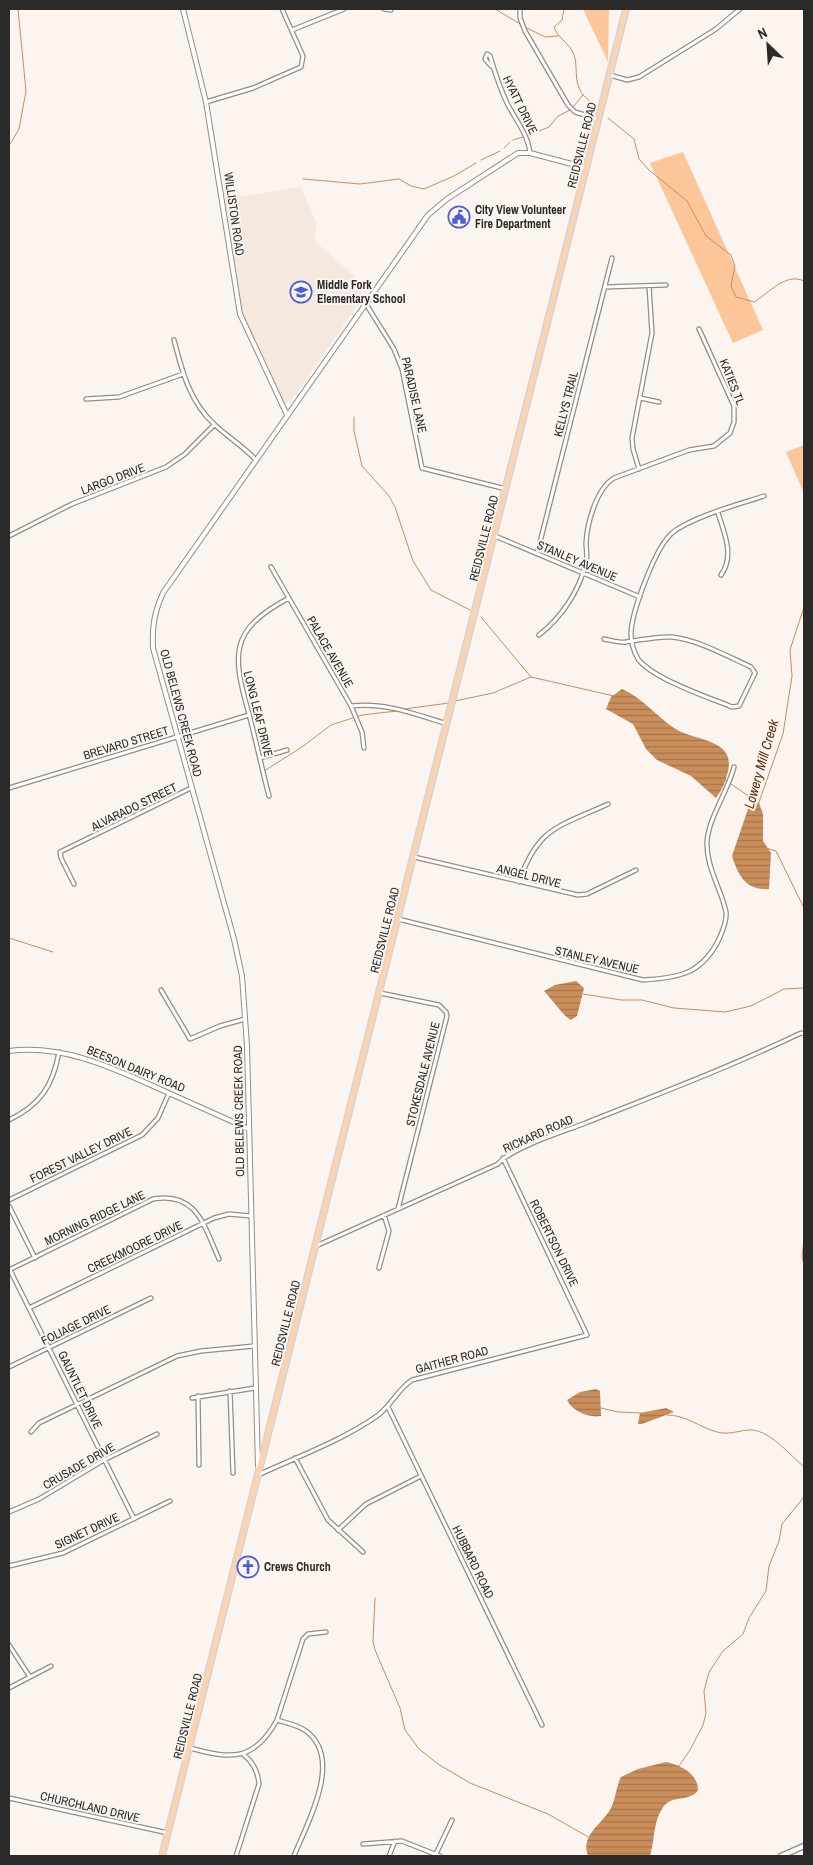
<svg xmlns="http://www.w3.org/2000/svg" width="813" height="1865" font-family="'Archivo Narrow',sans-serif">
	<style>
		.built { fill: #f5e8de }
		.green { fill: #fdc699 }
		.water { fill: url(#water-rules) }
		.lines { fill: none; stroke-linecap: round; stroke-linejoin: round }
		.stream { stroke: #ca8e5b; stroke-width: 1 }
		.minor-casing { stroke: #938d88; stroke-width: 5.5 }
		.tertiary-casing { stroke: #938d88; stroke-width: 6 }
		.secondary-casing { stroke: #938d88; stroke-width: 7 }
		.trunk-casing { stroke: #d5d4d4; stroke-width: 8 }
		.minor { stroke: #fff; stroke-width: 3 }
		.tertiary { stroke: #fff; stroke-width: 4 }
		.secondary { stroke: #fff; stroke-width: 4.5 }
		.trunk { stroke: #fcd3b0; stroke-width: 5 }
		.labels { text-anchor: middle; stroke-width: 4; stroke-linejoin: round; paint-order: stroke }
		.street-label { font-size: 12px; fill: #2c2a28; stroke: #fbf4ef }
		.poi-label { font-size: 12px; font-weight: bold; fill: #2c2a28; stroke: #fbf4ef; text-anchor: start }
		.water-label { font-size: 14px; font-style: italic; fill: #5b330a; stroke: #fbf4ef }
	</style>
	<defs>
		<pattern id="water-rules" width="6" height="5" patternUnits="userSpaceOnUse" patternTransform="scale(1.25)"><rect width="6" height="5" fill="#ca8e5b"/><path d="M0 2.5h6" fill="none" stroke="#a4744b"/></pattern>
	</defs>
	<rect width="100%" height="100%" fill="#fbf4ef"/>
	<path class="built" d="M301 187 316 222 315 241 369 289 290 402 285 404 280 401 244 323 237 296 221 200Z"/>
	<path class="green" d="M583 9H609L608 62Z
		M683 152 763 330 733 343 650 163Z
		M804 445V493L786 452Z"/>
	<path class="water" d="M622 689C643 698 656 716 674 728 692 741 736 738 728 771 726 781 722 790 716 798L691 776 657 760 646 749 633 724 606 709 611 697Z
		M759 803 763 814V841L771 853 769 889C746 891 738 875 732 856L749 806Z
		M576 981 584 988 577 1016 571 1020C564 1017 551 998 544 991L555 985Z
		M596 1389 600 1391 601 1416C589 1418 573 1412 567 1400L580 1392Z
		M666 1408 674 1412 642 1424H638L640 1413Z
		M666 1762C681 1765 698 1774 698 1790 691 1802 672 1795 664 1806 653 1820 655 1840 650 1856H588C580 1835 602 1825 611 1808 616 1798 616 1787 621 1777L638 1769Z"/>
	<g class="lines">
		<path class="stream" d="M495 9 522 25
			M564 9 562 20 554 27C558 39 570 43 574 55 578 66 574 79 580 90 583 97 591 101 596 107
			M525 27 545 37 558 36
			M573 107 583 95
			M608 118 634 139 639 159 649 170 687 201 706 236 731 255 735 266 731 286 736 297 754 302C769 293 786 272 804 281
			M527 136 549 127 558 116 570 110
			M513 140 523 137
			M9 146 19 129 26 91 18 9
			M504 148 510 142
			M481 160 500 151
			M303 179 360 184 399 179 411 186 424 189 454 176 476 163
			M9 202V227
			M354 417V431L362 466 389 496 395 507 413 561 431 590 470 610
			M481 617 531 677 614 696
			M455 701 493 693 531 677
			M404 709 449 703
			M261 773 302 747 331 725 362 715 397 711
			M725 780 759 803
			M759 802 783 734 792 676 790 650 804 607
			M766 848 776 851 804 908
			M9 938 53 952
			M583 994 621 1000H642L674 1008 725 1012 751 1006 784 989 804 988
			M804 1240 802 1256 804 1265
			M601 1408 618 1412 641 1413
			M667 1415C686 1415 699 1427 717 1432 728 1435 738 1431 748 1430 768 1428 790 1455 804 1467
			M375 1598 373 1641 375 1650 400 1708 405 1730 419 1749 438 1764 470 1783 548 1814 590 1838
			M679 1766 690 1750 703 1725 706 1713 704 1691 709 1672 723 1651 743 1634 749 1618 766 1591 769 1566 779 1541 782 1524 804 1497"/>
		<g class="minor-casing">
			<path id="minor" d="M384 9 391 10
				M520 9V18L525 31 568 105 575 112 598 119
				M292 30 344 9
				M491 66 485 59 487 54 490 56C495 73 500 89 508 105 516 120 528 135 530 153
				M610 75 627 80 639 77 716 29 740 9
				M206 102 253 88 301 67 303 56 282 9
				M605 287 666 285
				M366 304 394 349 402 369 422 468 506 489
				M174 340C182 371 190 403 215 425 228 437 244 447 256 460
				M640 398 659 402
				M86 399 119 397 183 374
				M639 469 633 449 632 438 652 333 649 286
				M718 513C724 532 735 556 721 575
				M9 536 72 504 166 467 185 454 214 425
				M495 536 640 597
				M537 554 612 258
				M271 567 351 706 362 732 364 748
				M539 635C562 617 579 591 586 563 588 556 586 550 586 543 587 524 596 489 614 478L689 450 714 446 730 433 734 422V406L699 329
				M604 639C610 640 620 643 626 642 642 640 657 636 672 637 696 639 729 657 751 667L755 673 739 706 732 707C708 697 653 679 638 659 634 652 631 641 631 633 632 611 655 548 672 533 691 517 740 504 764 496
				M351 706C385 702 415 714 447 724
				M260 758 287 750
				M9 788 249 715
				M269 796C262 769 256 741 249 714 232 654 229 630 289 598
				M414 857 578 895 587 894 636 870
				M519 882C538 827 558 827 608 804
				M74 884 61 858 60 852 191 788
				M398 919 643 980C679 978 703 974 720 937 723 930 727 920 726 912 721 888 706 867 707 842 708 819 728 791 734 767
				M161 990 190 1039 220 1026 245 1019
				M380 993 439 1005 446 1012 447 1016 398 1209
				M9 1120C40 1105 53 1086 59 1052
				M9 1200 142 1135 158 1118 169 1093
				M9 1206 35 1258
				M316 1246 498 1164C511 1148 562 1132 583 1124 656 1095 730 1067 801 1033L804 1034
				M379 1268 389 1231 384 1215
				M9 1270 153 1199C197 1191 204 1226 219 1259
				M10 1270 134 1519
				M29 1308 214 1218 229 1214 251 1216
				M9 1367 151 1298
				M230 1391 233 1473
				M198 1396 199 1465
				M192 1398 255 1388
				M388 1407 542 1725
				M31 1432 39 1423 177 1356 201 1351 254 1346
				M295 1458 328 1520 363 1552
				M258 1475C297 1457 343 1440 377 1416 391 1406 397 1390 412 1380L587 1335 503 1158
				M9 1512 39 1499 104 1460 157 1434
				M338 1530 366 1504 421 1476
				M9 1566 63 1553 170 1501
				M9 1645 30 1677
				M9 1688 51 1666
				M277 1720C287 1723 298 1725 306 1731 344 1759 307 1823 294 1856
				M190 1748C231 1759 254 1762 277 1720L303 1639 308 1634 326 1632
				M9 1798 168 1833
				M363 1844 402 1841 440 1856
				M236 1856 259 1784C258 1773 253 1762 244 1755
				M389 1856 395 1841
				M435 1856 452 1820"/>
		</g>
		<g class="tertiary-casing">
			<path id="tertiary" d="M183 9 206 102 240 314 287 415
				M9 1051C64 1044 113 1068 162 1090 191 1103 220 1116 249 1129
				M258 1467 247 1046 242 976 234 939 153 648C152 627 154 613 163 593L428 215 447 199 518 153H530L587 168"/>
		</g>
		<g class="secondary-casing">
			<path id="secondary" d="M781 1856 804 1846"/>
		</g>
		<g class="trunk-casing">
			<path id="trunk" d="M162 1856 626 9"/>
		</g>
		<use href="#minor" class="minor"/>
		<use href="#tertiary" class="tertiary"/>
		<use href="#secondary" class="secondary"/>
		<use href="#trunk" class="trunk"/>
	</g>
	<defs>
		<g id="civic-ring" transform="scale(1.125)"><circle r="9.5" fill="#fbf4ef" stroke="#495fd3" stroke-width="1.5"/><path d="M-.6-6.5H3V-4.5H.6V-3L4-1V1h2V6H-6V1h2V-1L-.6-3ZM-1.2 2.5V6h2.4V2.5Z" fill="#495fd3"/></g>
		<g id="school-ring" transform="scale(1.125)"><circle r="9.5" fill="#fbf4ef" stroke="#495fd3" stroke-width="1.5"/><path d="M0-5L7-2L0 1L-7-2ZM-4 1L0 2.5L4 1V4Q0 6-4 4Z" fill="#495fd3"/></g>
		<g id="church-ring" transform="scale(1.125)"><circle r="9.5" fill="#fbf4ef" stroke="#495fd3" stroke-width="1.5"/><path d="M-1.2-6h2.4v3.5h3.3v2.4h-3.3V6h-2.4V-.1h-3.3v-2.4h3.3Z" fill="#495fd3"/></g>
	</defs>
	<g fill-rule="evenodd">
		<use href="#civic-ring" x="459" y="217"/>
		<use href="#school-ring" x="301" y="292"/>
		<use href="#church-ring" x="248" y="1567"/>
	</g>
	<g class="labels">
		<g class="street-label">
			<text transform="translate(520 105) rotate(64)" y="4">HYATT DRIVE</text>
			<text transform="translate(582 145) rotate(-76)" y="4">REIDSVILLE ROAD</text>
			<text transform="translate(234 214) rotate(82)" y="4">WILLISTON ROAD</text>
			<text transform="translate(732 382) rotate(68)" y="4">KATIES TL</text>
			<text transform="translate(414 395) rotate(77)" y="4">PARADISE LANE</text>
			<text transform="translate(566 404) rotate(-76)" y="4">KELLYS TRAIL</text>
			<text transform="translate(113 479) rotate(-21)" y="4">LARGO DRIVE</text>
			<text transform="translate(484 538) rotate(-76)" y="4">REIDSVILLE ROAD</text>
			<text transform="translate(577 561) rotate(23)" y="4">STANLEY AVENUE</text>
			<text transform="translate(330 652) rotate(60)" y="4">PALACE AVENUE</text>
			<text transform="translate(181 713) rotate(75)" y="4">OLD BELEWS CREEK ROAD</text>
			<text transform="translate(258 714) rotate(76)" y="4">LONG LEAF DRIVE</text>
			<text transform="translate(126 743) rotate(-17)" y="4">BREVARD STREET</text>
			<text transform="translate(134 807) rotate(-26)" y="4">ALVARADO STREET</text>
			<text transform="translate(529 876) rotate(14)" y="4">ANGEL DRIVE</text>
			<text transform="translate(385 930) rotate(-76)" y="4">REIDSVILLE ROAD</text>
			<text transform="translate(597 960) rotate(13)" y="4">STANLEY AVENUE</text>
			<text transform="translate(136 1069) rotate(22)" y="4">BEESON DAIRY ROAD</text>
			<text transform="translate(423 1074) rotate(-76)" y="4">STOKESDALE AVENUE</text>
			<text transform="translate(239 1111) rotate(-91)" y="4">OLD BELEWS CREEK ROAD</text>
			<text transform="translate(538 1134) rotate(-24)" y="4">RICKARD ROAD</text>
			<text transform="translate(81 1155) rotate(-26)" y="4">FOREST VALLEY DRIVE</text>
			<text transform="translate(95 1218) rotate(-26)" y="4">MORNING RIDGE LANE</text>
			<text transform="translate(554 1243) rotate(64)" y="4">ROBERTSON DRIVE</text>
			<text transform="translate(135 1247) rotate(-26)" y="4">CREEKMOORE DRIVE</text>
			<text transform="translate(286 1323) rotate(-76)" y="4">REIDSVILLE ROAD</text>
			<text transform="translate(76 1325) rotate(-26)" y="4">FOLIAGE DRIVE</text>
			<text transform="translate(452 1360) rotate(-15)" y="4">GAITHER ROAD</text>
			<text transform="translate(80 1390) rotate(64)" y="4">GAUNTLET DRIVE</text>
			<text transform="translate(79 1466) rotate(-30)" y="4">CRUSADE DRIVE</text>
			<text transform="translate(87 1531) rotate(-25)" y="4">SIGNET DRIVE</text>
			<text transform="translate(473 1562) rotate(64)" y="4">HUBBARD ROAD</text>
			<text transform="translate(188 1716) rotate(-76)" y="4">REIDSVILLE ROAD</text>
			<text transform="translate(90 1807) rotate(13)" y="4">CHURCHLAND DRIVE</text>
		</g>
		<g class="poi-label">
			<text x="475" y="214">City View Volunteer<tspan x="475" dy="14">Fire Department</tspan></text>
			<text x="317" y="289">Middle Fork<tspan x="317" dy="14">Elementary School</tspan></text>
			<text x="264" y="1571">Crews Church</text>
		</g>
		<g class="water-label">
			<text transform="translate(761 764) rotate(-74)" y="5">Lowery Mill Creek</text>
		</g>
	</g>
	<rect width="813" height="1865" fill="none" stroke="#2c2a28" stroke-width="20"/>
	<g transform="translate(768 45) rotate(335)" stroke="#fbf4ef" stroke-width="4" paint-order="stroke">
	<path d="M0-4L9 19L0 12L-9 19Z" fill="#2c2a28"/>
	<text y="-8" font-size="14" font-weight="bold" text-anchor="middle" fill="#2c2a28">N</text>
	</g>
</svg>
